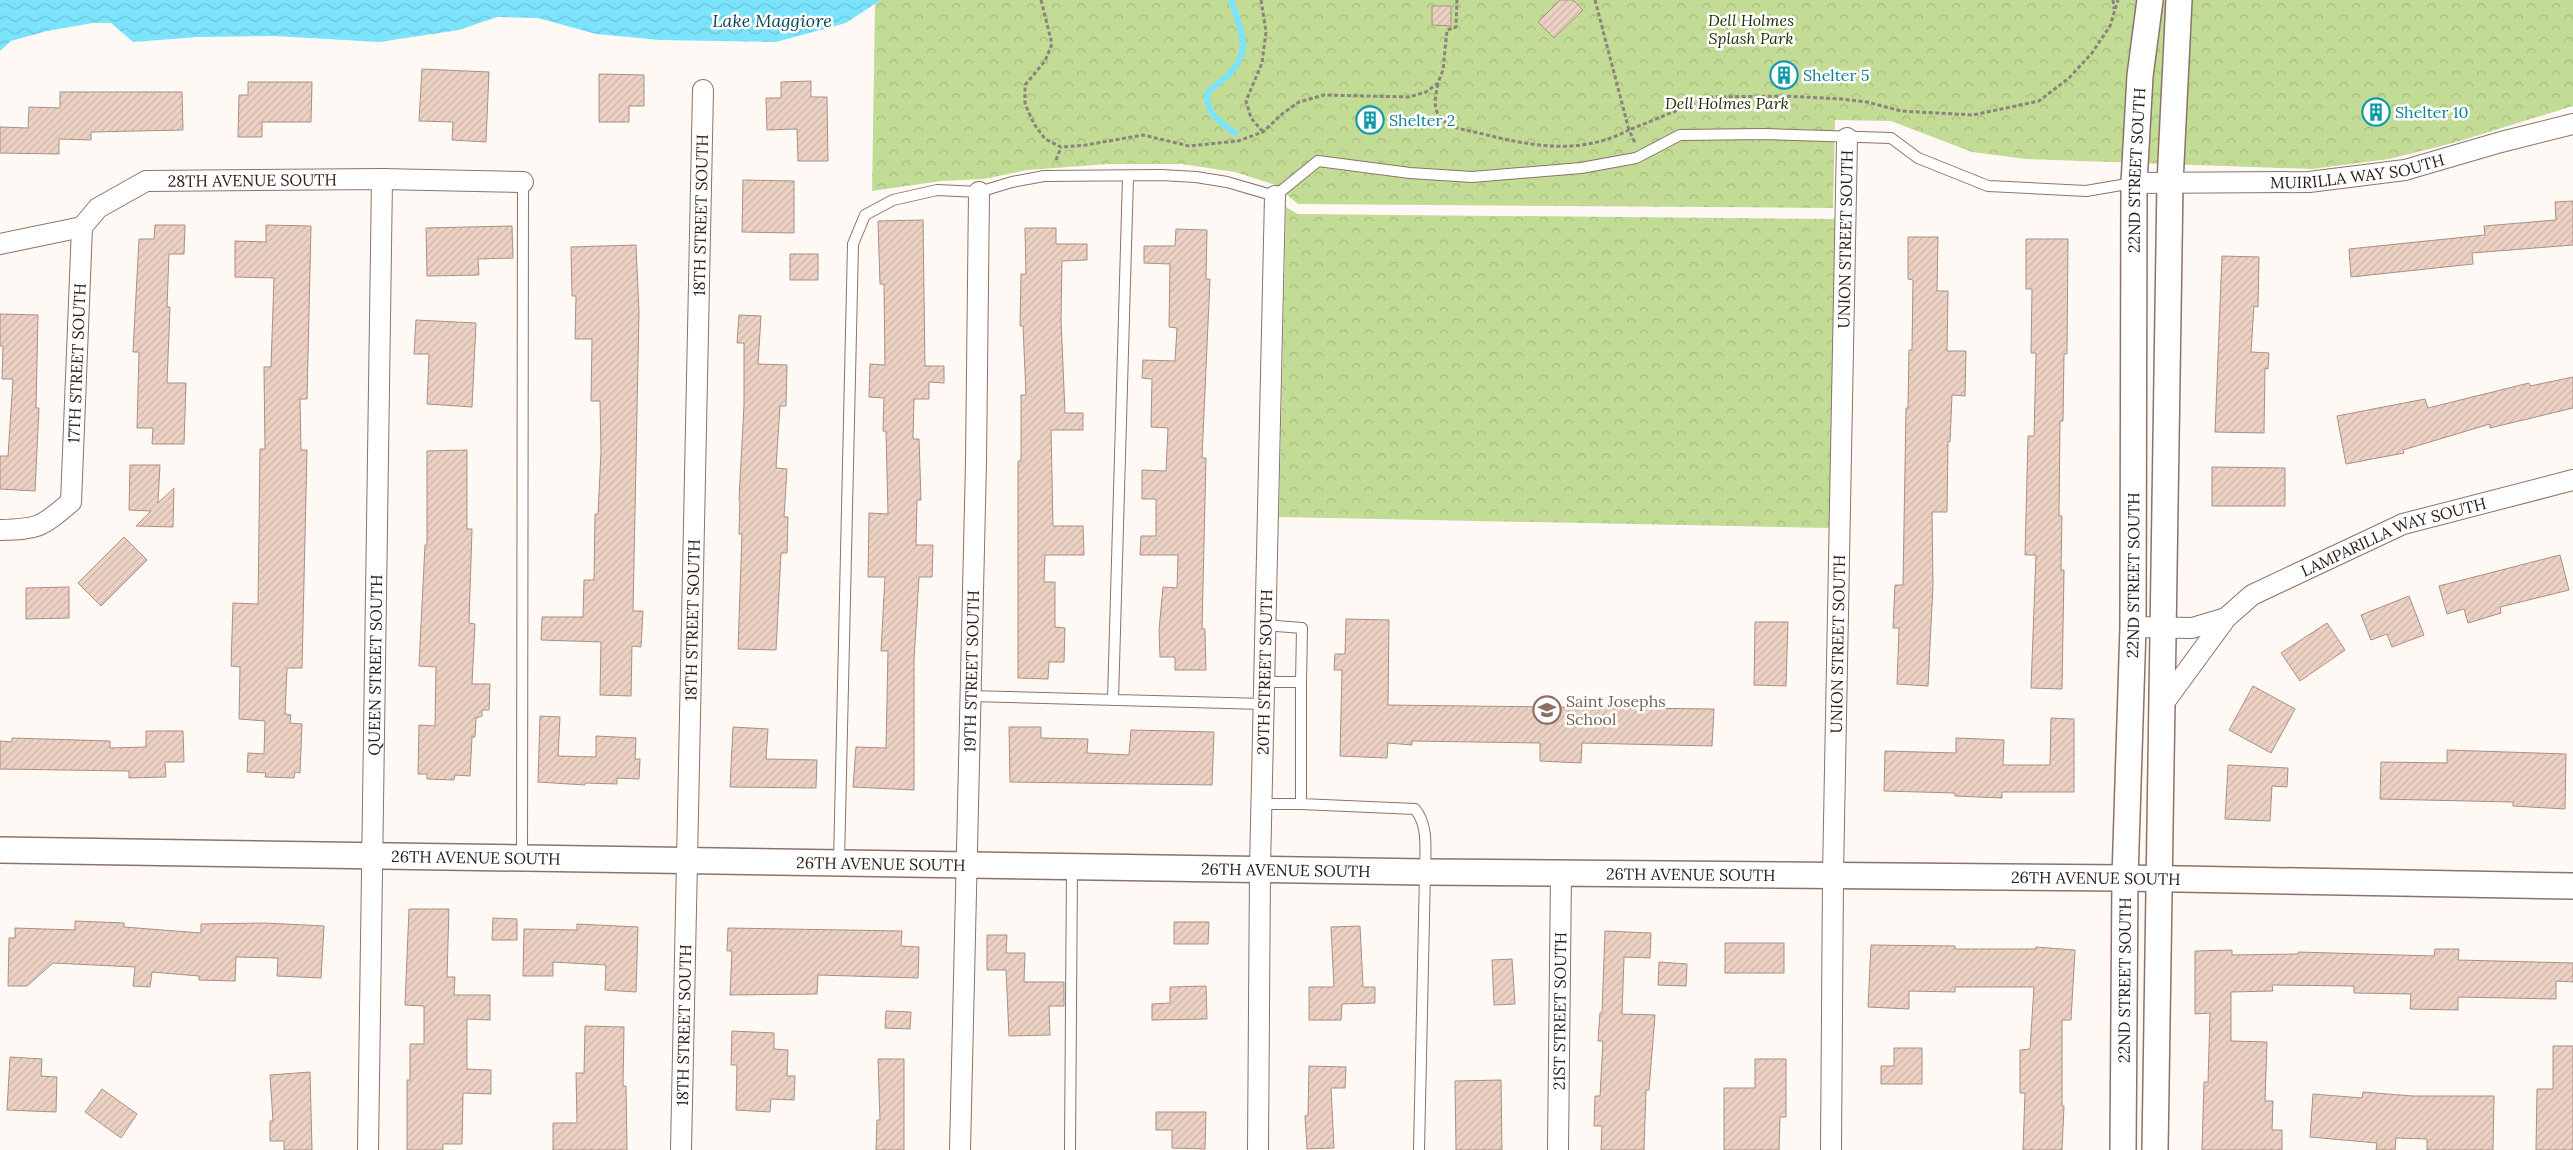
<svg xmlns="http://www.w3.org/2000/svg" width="2573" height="1150" font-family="Lora,serif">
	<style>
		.park { fill: url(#park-crowns) }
		.water { fill: url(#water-waves) }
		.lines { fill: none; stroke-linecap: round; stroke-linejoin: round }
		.stream { stroke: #7be4fc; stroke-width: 6 }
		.building { fill: url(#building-hatch); stroke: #a99083 }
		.service-casing { stroke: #8c7367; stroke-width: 12 }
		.minor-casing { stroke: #8c7367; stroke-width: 22 }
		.tertiary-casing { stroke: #8c7367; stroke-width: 28 }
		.path { stroke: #8b837e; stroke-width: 3; stroke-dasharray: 4 2.5; stroke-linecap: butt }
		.service { stroke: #fff; stroke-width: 10 }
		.minor { stroke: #fff; stroke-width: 20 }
		.tertiary { stroke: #fff; stroke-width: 25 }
		.labels { text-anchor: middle; stroke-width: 5; stroke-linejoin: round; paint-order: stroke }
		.park-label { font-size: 16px; font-style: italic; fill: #232e05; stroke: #fff }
		.culture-label { font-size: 16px; fill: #0d838f; stroke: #fff; text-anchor: start }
		.street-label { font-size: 16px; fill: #2a201b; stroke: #fff }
		.education-label { font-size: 16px; fill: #785e54; stroke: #fff; text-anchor: start }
		.water-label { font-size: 18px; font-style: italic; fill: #064955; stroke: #fff }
	</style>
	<defs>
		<pattern id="park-crowns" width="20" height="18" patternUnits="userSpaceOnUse" patternTransform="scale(1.25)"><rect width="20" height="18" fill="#c2db95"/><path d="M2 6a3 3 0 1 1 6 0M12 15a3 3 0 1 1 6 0" fill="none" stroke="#a7bc80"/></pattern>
		<pattern id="water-waves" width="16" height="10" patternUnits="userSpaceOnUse" patternTransform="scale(1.25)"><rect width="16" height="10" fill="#7be4fc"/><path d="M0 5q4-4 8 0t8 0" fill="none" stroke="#6ac3d7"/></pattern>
		<pattern id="building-hatch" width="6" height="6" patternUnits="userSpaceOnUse" patternTransform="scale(1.25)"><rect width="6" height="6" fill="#edd2c4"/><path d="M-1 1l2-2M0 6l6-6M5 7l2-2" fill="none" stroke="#cbb4a8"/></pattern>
	</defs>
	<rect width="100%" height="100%" fill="#fff9f6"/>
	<path class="park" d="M881 0H2573V106L2453 143 2389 159 2312 169 2026 159 1972 152 1891 121 1835 120 1833 208 1298 204 1275 185 1235 172 1181 164H1109L1027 170 984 179 941 181 872 191 875 4Z
		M1286 207 1298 214 1833 219 1837 215 1833 528 1279 517Z"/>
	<path class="water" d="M0 0H881L846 23 776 42 659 40 596 34 538 18 497 17 459 30 379 42 274 36 198 37 133 42 111 23H93L47 31 11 41 0 51Z"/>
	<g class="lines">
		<path class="stream" d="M1231 0C1240 29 1254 51 1227 76 1220 83 1213 86 1207 94 1206 114 1221 123 1235 133"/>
	</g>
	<path class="building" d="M1560 0H1573L1583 10 1554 38 1538 22Z
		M1432 6H1451V26L1432 25Z
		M422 69 489 72 486 142 452 140 453 122 419 121Z
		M599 74 644 75V106H629V122H599Z
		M811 81V97H827L828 161H798L797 129 767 130 766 98H781V82Z
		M248 82H312L311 122H262V137H238L239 95H248Z
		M60 92H182L183 130 91 132V140L59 139V154L0 153V127L28 128 29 107 60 108Z
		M2366 103 2386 104V121L2365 120Z
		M743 180 794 181V233L742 232Z
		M2573 201V245L2472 253 2473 264 2351 277 2349 249 2485 235 2484 226 2556 220 2555 202Z
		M923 220 925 366H944V383L929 382V399H914L913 439H919L921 500H917L916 545H933L932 577H919L914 660V790L853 787 856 747 886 748 888 651H881L885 577H868L869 513 888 514 886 431H883L884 398 869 397 870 364 885 365 884 284H880L878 221Z
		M155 225H185L184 254H169L167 307H170L167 383H186L184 444H152L153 428H137L139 352H133L139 239H154Z
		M266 225 311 226 307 399H300L301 450H307L302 668H287L285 714 291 715 290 723 302 724 300 773 295 772 294 778 265 777 266 773 247 772 248 753 264 754 265 721 239 719 240 667 231 666 233 603 258 604 260 449H265L264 367H271L274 278 235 277V241L266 242Z
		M512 226 513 258 478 259 479 275 427 276 426 228Z
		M1025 228H1056V244H1087V260L1062 261 1061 319 1065 413H1083V430H1051L1053 526H1083L1084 555H1045L1044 582H1055V627L1065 628 1064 662H1049L1048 679 1018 678V461H1021V395H1026L1023 326H1020L1021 274H1026Z
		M1176 229 1207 230 1206 279H1210L1202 458H1206L1202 629H1205L1206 670H1175V657H1160L1159 630 1163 587 1177 588 1178 555H1140L1141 536H1156V499H1142V470L1166 471 1168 428 1151 427 1152 379 1142 378 1143 360 1175 361 1177 328 1169 327 1170 264 1144 263V246H1175Z
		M1908 237H1938L1937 291H1948L1947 351H1966L1965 396 1952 395 1950 442 1948 441 1947 512H1932L1933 585 1928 686 1897 684 1899 628H1893L1895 585H1903L1906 408H1908L1909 350H1912L1913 280 1908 279Z
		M2026 239H2068L2067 354H2064L2063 421H2060L2059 516H2062L2061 570H2064L2062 689 2031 688 2036 555H2025L2028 436H2034L2036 353H2031L2032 289H2026Z
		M636 245 639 312 633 611H643L641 647 632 646 631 696 600 695 601 642 541 640 542 617H583L584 580H594L595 514H598L601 452 600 401H591L592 339H575L576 296H572L571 247Z
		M790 254H818V280H790Z
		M2222 256 2259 257 2258 307 2254 306 2251 352 2269 353 2268 369 2265 368 2264 433 2215 432Z
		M0 314 38 315 36 408H39L35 491 0 489V456H8L13 379H2L3 346H0Z
		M739 315 761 316 758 364 787 365 786 406H780L776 468 787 469 784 517H788L787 553H781L776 650 738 649 742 534H739L740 500H739L744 405V343H737Z
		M416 320 476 323 472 407 427 404 429 354H414Z
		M2573 377V408L2490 428V424L2403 450 2404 453 2346 464 2337 416 2425 399 2428 408 2529 383 2530 386Z
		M467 450V529H472L469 623 475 624 472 684H490L489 710H482V716L476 718 475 737H472L470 776 455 775 454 780 427 779V774H418L419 725 435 726 436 667 419 666 425 545H427V451Z
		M130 465H160L158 503 174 488 173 527 136 526 151 511 129 510Z
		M2212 467 2285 468V506H2212Z
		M124 537 147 560 101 606 78 583Z
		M2560 555 2569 590 2500 607 2501 613 2468 623 2464 609 2447 614 2439 586Z
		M69 587V618L26 619V588Z
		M2409 596 2424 635 2392 647 2387 634 2371 640 2361 615Z
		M1346 619 1389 620 1388 705 1714 709 1712 746 1582 743 1581 763 1540 761V743L1412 741V745L1388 743 1387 758 1340 756 1342 670H1334L1335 654H1345Z
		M1755 622H1788L1786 686 1754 685Z
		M2327 623 2345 650 2300 681 2281 653Z
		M2253 686 2295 709 2271 753 2229 730Z
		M540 716 560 717 558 756 596 757V736L636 738 635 759H640L639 779 617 778V784L585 783V785L538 782Z
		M2051 718 2074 719V792H2002V798L1955 796V793L1884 791 1885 751 1956 753V738L2004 740 2003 765H2050Z
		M733 727 768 729 766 759 817 760 816 788 730 787Z
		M1009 727H1041V738L1088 739 1087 753 1129 755 1131 730 1214 732 1212 785 1010 782Z
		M146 731H183L184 762H165L166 777 129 778V771L0 769V741L12 742V738L110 741V748L146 747Z
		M2447 750 2566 754 2565 809 2513 806V802L2380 799 2381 762 2447 763Z
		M2228 765 2288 768 2287 787 2272 786 2270 821 2225 819Z
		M409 909H449L447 977H455L454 995H490V1020L467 1019V1069L491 1070V1094L463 1093 462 1144H443V1150H407V1080H410V1044H424V1006L405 1005Z
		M493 918 517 919V940H492Z
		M75 921 124 923V927L201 933V924L265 923 324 926 321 978 277 976 278 958 236 957 235 981 199 980V976L152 972 150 987 133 986 135 967 53 963 27 986H8L9 938H15V928L75 930Z
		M1174 922H1209L1208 944H1174Z
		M577 924 638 927 636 992 605 990 606 965 553 962V976H523L524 929 577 930Z
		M1360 926 1363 987H1375V1003L1342 1004 1341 1020H1309V987H1334L1331 927Z
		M728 928 902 931 901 946 919 947 918 978 818 975 817 994 730 995 732 951H727Z
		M1605 931 1651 933 1650 958 1624 957 1622 1014 1655 1015 1649 1090H1646L1644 1150H1601L1602 1126H1594L1595 1096H1600L1603 1041H1598L1600 1013H1602Z
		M987 935H1007L1006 953H1025L1024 982H1064V1006H1049L1050 1035 1009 1036 1006 970H987Z
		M1725 943H1784V973H1725Z
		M1871 945 1955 946V949H2036V947L2075 950 2071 1020H2062V1106H2064L2062 1150H2023L2025 1093H2020V1050L2030 1049 2034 987H1955V992L1909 991V1009L1868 1007Z
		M2435 949H2459L2458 960 2573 963V982L2556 981V999L2458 997V1010L2410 1009 2411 994 2354 993V986L2272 985 2273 991 2231 992V1041L2267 1042 2265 1101H2273L2272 1130H2282V1150H2202L2204 1082H2208L2210 1013 2195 1014V951L2232 950V955L2298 954V952L2434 956Z
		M1512 959 1515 1004 1494 1005 1492 960Z
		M1659 962 1687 964 1686 986 1658 985Z
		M1206 986 1207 1019 1152 1020V1004L1170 1003V987Z
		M886 1011 911 1012 910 1029 885 1028Z
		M585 1026 624 1027 623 1086H626L627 1150H553V1123H577L576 1073H584Z
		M732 1031 774 1033V1049L788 1050 787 1076H795L794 1100 771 1099 770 1112 736 1110 737 1065H731Z
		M2553 1046H2573V1150H2536L2537 1089H2553Z
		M1894 1048H1922V1084H1881V1066H1894Z
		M10 1057 42 1059 41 1076 57 1077 56 1112 7 1110Z
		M878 1059H904V1150H876L877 1120H880Z
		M1755 1059H1786V1117H1780L1779 1150H1724V1088H1755Z
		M1309 1066 1346 1067 1345 1088H1331L1334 1148 1307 1149 1305 1116 1308 1115Z
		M310 1072 312 1150H284V1141H270V1121H273L270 1075Z
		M1501 1080 1502 1150H1456L1455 1081Z
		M102 1089 137 1114 121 1138 85 1112Z
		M2363 1092 2412 1096H2494L2493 1150H2427V1139L2396 1138 2395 1150H2376L2377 1143 2310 1137 2313 1094 2362 1098Z
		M1156 1112H1206L1205 1149 1172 1148V1130H1156Z"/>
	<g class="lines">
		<g class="service-casing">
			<path id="service" d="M1265 625 1302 628 1301 682
				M1264 682H1301V804L1415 809C1429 826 1425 851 1425 872L1419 1150
				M970 696 1264 704
				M1113 700 1128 177
				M1261 804H1301
				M522 857 523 182
				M839 862 853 244 865 215 893 200 937 190 979 192 1012 182 1044 176 1161 175 1196 177 1227 182 1275 196 1318 161 1410 173 1472 177 1581 168 1636 158 1680 135 1764 134 1891 138 1918 158 1988 186 2086 191 2133 183
				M1070 1150 1072 866"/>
		</g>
		<g class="minor-casing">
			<g id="minor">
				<path id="s1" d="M2134 183 2309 182 2405 170 2501 142 2573 124"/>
				<path id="s2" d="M0 244 82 227 98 208 146 181 382 179 523 182"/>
				<path id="s3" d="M0 530C40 529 41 527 71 502L82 227"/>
				<path d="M2133 627 2192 628 2226 618"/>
				<path id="s4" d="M2163 704 2226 618 2252 595 2403 524 2573 480"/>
				<path id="s5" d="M368 1150 382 179"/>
				<path id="s6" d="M681 1150 703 90"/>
				<path id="s7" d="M960 1150 976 462 979 192"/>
				<path id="s8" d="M1258 1150 1260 868 1275 196"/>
				<path id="s9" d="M1558 1150 1561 872"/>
				<path id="s10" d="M1831 1150 1833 875 1847 138"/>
			</g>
		</g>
		<g class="tertiary-casing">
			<g id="tertiary">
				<path id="s11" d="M0 850 1425 872 2125 878 2573 886"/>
				<path id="s12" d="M2123 1150 2125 878 2133 627 2134 183 2140 76 2150 0"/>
				<path d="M2155 1150 2170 183 2179 0"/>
			</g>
		</g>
		<path class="path" d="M1041 0 1052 44 1045 61 1025 85V104L1034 124 1045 139 1061 147 1086 145 1143 135 1189 146 1238 141 1263 132 1282 114 1299 102 1324 95 1409 97 1426 92 1438 83 1443 70 1447 30 1456 27 1457 0
			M1261 0 1266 32 1262 63 1246 101 1251 118 1263 132
			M1595 0 1629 130 1710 97 1784 96 1842 99 1867 102 1901 111 1973 115 2039 101 2069 78 2092 53 2110 26 2118 0
			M2113 0 2114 9
			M1438 84C1436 93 1433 106 1438 114 1447 129 1464 129 1479 133 1531 146 1579 156 1629 130L1635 143
			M1056 160 1061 147"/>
		<use href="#service" class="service"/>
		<use href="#minor" class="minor"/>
		<use href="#tertiary" class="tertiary"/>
	</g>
	<defs>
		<g id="building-ring" transform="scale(1.4375)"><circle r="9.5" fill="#fff" stroke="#0f9aa8" stroke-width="1.5"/><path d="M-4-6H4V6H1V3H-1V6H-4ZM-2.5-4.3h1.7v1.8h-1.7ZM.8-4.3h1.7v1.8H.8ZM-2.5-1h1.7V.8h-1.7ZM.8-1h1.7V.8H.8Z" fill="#0f9aa8"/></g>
		<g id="school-ring" transform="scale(1.4375)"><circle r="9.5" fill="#fff" stroke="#8d6e63" stroke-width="1.5"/><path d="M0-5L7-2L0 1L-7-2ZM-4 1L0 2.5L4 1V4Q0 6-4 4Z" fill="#8d6e63"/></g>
	</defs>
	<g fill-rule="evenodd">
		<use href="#building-ring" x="1784" y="75"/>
		<use href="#building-ring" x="2376" y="112"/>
		<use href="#building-ring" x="1370" y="120"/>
		<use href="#school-ring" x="1547" y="710"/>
	</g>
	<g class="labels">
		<g class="park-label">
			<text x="1751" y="26">Dell Holmes<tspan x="1751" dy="18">Splash Park</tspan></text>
			<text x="1727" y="109">Dell Holmes Park</text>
		</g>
		<g class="culture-label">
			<text x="1803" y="81">Shelter 5</text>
			<text x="2395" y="118">Shelter 10</text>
			<text x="1389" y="126">Shelter 2</text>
		</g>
		<g class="street-label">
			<text dy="6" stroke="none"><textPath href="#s1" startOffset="224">MUIRILLA WAY SOUTH</textPath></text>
			<text dy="6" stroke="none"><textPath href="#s12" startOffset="980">22ND STREET SOUTH</textPath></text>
			<text dy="6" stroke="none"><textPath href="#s2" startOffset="270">28TH AVENUE SOUTH</textPath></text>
			<text dy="6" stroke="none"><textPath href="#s6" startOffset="935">18TH STREET SOUTH</textPath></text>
			<text dy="6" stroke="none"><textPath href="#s10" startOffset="911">UNION STREET SOUTH</textPath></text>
			<text dy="6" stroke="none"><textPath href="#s3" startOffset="218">17TH STREET SOUTH</textPath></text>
			<text dy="6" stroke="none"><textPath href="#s4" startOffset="295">LAMPARILLA WAY SOUTH</textPath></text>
			<text dy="6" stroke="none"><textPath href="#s12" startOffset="575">22ND STREET SOUTH</textPath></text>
			<text dy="6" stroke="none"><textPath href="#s6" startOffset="530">18TH STREET SOUTH</textPath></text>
			<text dy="6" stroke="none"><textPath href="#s10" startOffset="506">UNION STREET SOUTH</textPath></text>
			<text dy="6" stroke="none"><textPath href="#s5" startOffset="485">QUEEN STREET SOUTH</textPath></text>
			<text dy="6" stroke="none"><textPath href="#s7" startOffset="479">19TH STREET SOUTH</textPath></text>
			<text dy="6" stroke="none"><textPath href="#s8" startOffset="478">20TH STREET SOUTH</textPath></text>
			<text dy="6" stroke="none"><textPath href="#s11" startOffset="476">26TH AVENUE SOUTH</textPath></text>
			<text dy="6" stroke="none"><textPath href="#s11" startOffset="881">26TH AVENUE SOUTH</textPath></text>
			<text dy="6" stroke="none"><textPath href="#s11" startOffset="1286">26TH AVENUE SOUTH</textPath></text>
			<text dy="6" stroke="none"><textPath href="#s11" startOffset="1691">26TH AVENUE SOUTH</textPath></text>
			<text dy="6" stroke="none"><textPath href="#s11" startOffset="2096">26TH AVENUE SOUTH</textPath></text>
			<text dy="6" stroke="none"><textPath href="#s12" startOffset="170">22ND STREET SOUTH</textPath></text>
			<text dy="6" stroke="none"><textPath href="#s9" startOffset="139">21ST STREET SOUTH</textPath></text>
			<text dy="6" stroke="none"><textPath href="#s6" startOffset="125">18TH STREET SOUTH</textPath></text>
		</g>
		<g class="education-label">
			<text x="1566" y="707">Saint Josephs<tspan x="1566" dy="18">School</tspan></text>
		</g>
		<g class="water-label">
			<text x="772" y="27">Lake Maggiore</text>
		</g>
	</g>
</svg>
